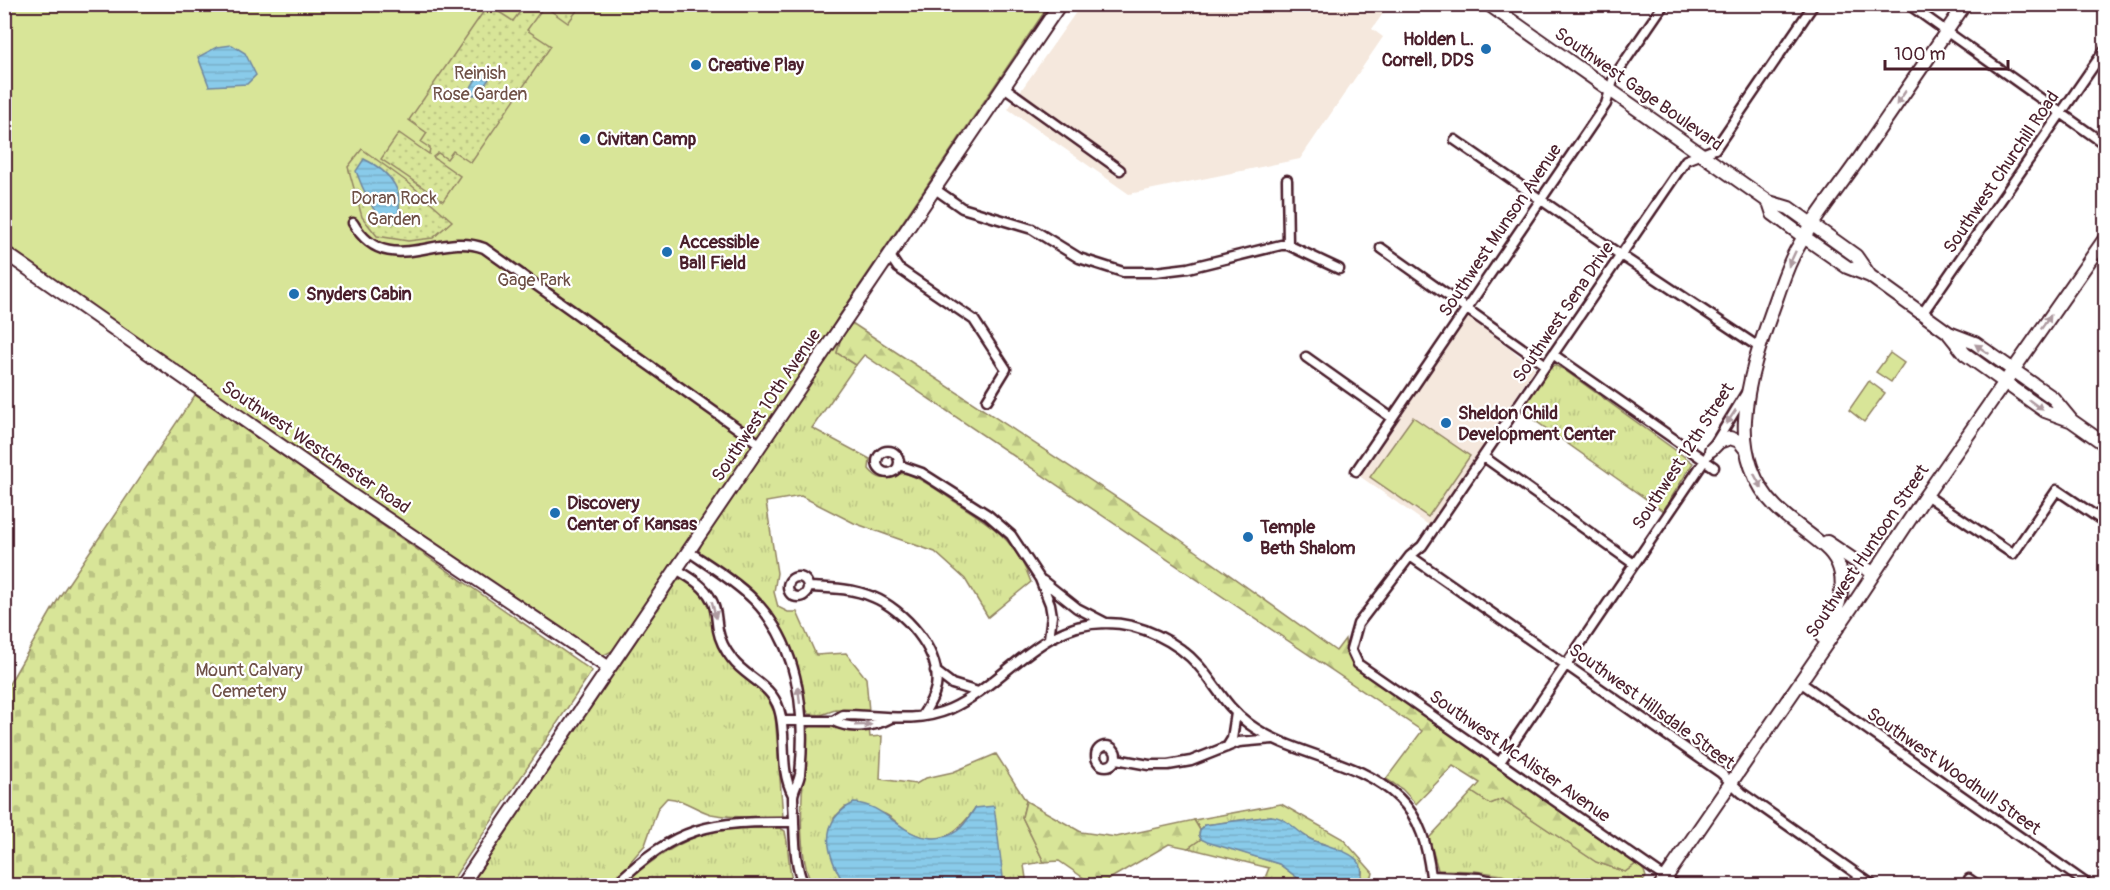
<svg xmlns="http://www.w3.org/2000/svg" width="2110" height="890" font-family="Pangolin,sans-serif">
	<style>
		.built { fill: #f5e8dd }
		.grass { fill: url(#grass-tufts); stroke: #918262; stroke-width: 1.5 }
		.forest { fill: url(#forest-firs); stroke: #918262; stroke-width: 1.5 }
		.cemetery { fill: url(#cemetery-stones); stroke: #918262; stroke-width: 1.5 }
		.park { fill: #d8e598; stroke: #918262; stroke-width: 1.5 }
		.garden { fill: url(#garden-dots); stroke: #918262; stroke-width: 1.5 }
		.water { fill: url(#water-rules); stroke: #70869e; stroke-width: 1.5 }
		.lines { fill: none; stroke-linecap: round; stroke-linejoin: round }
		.street-casing { stroke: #4a1f2b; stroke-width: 13 }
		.secondary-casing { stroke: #4a1f2b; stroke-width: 16 }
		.street { stroke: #fff; stroke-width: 8 }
		.secondary { stroke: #fff; stroke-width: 12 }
		.oneway { fill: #ae9aa0 }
		.poi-dot { fill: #1f6fb2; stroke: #fff; stroke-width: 2 }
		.labels { text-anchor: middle; stroke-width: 4.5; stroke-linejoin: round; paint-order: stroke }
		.poi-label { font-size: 18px; font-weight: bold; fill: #4a1f2b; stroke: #fff; text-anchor: start }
		.park-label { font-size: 18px; fill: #6e5046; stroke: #fff }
		.street-label { font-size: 18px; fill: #4a1f2b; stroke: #fff }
	</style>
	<defs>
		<pattern id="grass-tufts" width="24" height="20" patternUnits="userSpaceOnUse" patternTransform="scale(1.5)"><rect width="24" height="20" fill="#d8e598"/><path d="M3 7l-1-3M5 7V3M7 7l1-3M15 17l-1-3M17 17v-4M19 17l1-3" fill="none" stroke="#bbc483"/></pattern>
		<pattern id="forest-firs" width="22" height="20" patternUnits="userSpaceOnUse" patternTransform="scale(1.5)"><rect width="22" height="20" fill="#d8e598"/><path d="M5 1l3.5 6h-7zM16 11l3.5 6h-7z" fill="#bbc483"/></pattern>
		<pattern id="cemetery-stones" width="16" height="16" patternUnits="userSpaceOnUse" patternTransform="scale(1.5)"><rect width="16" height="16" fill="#d8e598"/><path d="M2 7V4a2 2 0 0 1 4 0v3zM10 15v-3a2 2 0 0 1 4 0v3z" fill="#bbc483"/></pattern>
		<pattern id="garden-dots" width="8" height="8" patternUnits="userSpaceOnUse" patternTransform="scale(1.5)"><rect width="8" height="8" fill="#d8e598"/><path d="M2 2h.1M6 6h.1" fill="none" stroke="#bbc483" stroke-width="1.8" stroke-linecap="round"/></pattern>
		<pattern id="water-rules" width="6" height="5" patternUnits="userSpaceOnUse" patternTransform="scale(1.5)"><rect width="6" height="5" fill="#89cbea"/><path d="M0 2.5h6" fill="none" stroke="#78aec9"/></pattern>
	</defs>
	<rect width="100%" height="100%" fill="#fff"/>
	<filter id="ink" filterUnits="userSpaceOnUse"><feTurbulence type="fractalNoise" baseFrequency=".0167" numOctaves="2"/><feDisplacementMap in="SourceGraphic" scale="12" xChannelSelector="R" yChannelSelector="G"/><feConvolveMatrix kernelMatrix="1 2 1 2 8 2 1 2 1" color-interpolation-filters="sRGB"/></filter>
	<g filter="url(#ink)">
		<path class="built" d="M1081 5H1389L1372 29 1383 37 1300 159 1129 194 1008 109Z
			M1467 317 1472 319 1535 368 1430 526 1358 475 1463 320Z"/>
		<path class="grass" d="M841 337 837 353 856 365 812 428 870 459 869 469C886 490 894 468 910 475 926 481 940 492 954 501 991 524 1015 539 1031 582L988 617 965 579 935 552 854 523 801 496 766 502 777 573 774 592 778 607 788 612H797L816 655 846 653 866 678 869 711 835 710 821 715 809 714 806 709C800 665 786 620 750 591 735 578 718 567 702 556L699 550 707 532Z
			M1554 365 1563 369 1693 463 1663 511 1520 410 1551 367Z
			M683 579 703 592 710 606 715 638 719 648 737 671 758 685 765 694 775 714 783 817C760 816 734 819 711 814 694 809 685 799 667 798L658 808 645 845 630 862 638 872C661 854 688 836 718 830 738 827 759 828 780 828L785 831C789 848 788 867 793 885L470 886 677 581Z
			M811 726 869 728 870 737 882 736 880 779 916 784 926 778 953 772 996 754 1026 801 1022 817 1044 862 1024 865 1027 885H1004L1002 876 975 808C957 835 936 849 905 829 897 824 891 815 882 813 871 809 857 809 845 807L834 818 840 877 845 885H812C794 846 804 781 805 736L807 730Z
			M1472 792 1490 804 1502 799 1597 862 1625 872 1637 863 1644 871 1646 877 1640 885 1529 886 1502 875 1475 871 1438 870 1429 838Z
			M1281 804 1343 839 1373 873 1370 885H1358L1362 877V869L1324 844 1312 840 1271 816 1205 825 1200 830 1194 820Z
			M1201 839 1279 864 1307 885H1262L1269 868 1188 848Z"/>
		<path class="forest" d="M852 323 1178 538 1336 651 1345 639 1346 652 1355 666 1637 863 1625 872 1596 862 1502 799 1490 804 1472 792 1480 783 1453 766 1416 804 1402 789 1386 779 1422 731 864 355 856 365 837 353 841 337Z
			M1026 801 1081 832 1116 837 1194 820 1200 830 1199 835 1201 839 1188 848 1169 844 1106 881 1091 883 1059 861 1044 862 1022 817Z"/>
		<path class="cemetery" d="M195 395 592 671 449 885H5V691L60 596Z"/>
		<path class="park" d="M5 5H1049L837 319 822 347 616 649 604 655 590 651 5 247Z
			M1890 353 1904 363 1891 382 1876 372Z
			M1869 381 1885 393 1864 422 1849 410Z
			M1413 417 1470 456 1428 517 1370 477Z"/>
		<path class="garden" d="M488 5 513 21 525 5H581L568 23 544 6 527 30 551 46 471 163 453 151 447 159 438 153 433 157 460 176 443 201 381 159 399 133 429 154 430 148 421 142 427 133 409 120Z
			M362 149 410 184 452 221 433 238 408 241 377 236 362 217 348 167Z"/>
		<path class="water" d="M232 45 245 53 256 75 247 84 209 86 198 57 217 47Z
			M480 72 487 73 489 79 478 95H473L470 89Z
			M364 159C391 172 408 193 395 223 392 222 388 223 385 221 374 217 360 182 356 171Z
			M854 803C875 804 887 817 904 828 919 839 942 842 957 831 965 825 970 816 975 808L994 806 1004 885H845C827 856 816 821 854 803Z
			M1271 816C1287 817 1297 832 1310 839 1330 849 1375 852 1358 885H1307L1279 864 1207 842 1201 839 1199 835 1200 830 1205 825Z"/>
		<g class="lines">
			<g class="street-casing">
				<path id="street" d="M1908 4 2106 145
					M1004 87 1120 170
					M1455 140 1622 256 1760 348
					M1287 180 1288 245
					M935 189 962 208 1032 229 1079 258 1123 272H1155L1188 268 1281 245H1288L1339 269
					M353 223C387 281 439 230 484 248L761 445
					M1381 248 1546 365
					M890 256 898 268 974 320 1006 369 987 400
					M1922 314 2106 48
					M1554 355 1714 467
					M1306 357 1392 418
					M877 462a11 11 0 1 1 22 0a11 11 0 1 1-22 0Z
					M1484 457 1634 564
					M899 465 922 473 988 515 1011 535 1040 579 1050 604 1052 616 1049 638
					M1356 471 1606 104 1614 77 1664 4
					M1926 495 2013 554 2057 490 2106 523
					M688 551C710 566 735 581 754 600 799 646 806 712 800 774 799 782 794 788 793 796 793 805 794 814 794 823 795 845 795 865 804 886
					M1410 556 1721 773 1742 793 1874 886
					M676 569C689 577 704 585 711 599 717 609 716 619 718 630 720 641 725 650 732 659 746 678 771 684 779 709 788 737 778 767 793 795
					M788 587a10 10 0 1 1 20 0a10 10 0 1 1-20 0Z
					M1043 581 1077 608 1106 623
					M808 587C830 588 852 588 873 597 903 609 942 651 936 687 934 697 928 707 922 716
					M935 671 952 684 978 692
					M1800 682 2090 886
					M782 721H833L843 715C879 715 915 724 950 709 1005 684 1040 622 1107 623 1140 623 1177 641 1199 666 1217 687 1226 707 1249 724 1294 757 1358 758 1399 798 1421 819 1427 846 1431 876L1479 878 1515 886
					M833 721C851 730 874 727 891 718
					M1096 756a10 10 0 1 1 20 0a10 10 0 1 1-20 0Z
					M1227 747 1232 739 1236 713
					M1116 759 1149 765H1168L1191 761 1239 742 1273 739
					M1500 762 1705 460 1746 393
					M1969 879 1979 886
					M614 886C677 825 710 821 794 822
					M1429 886 1431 876
					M1677 886 1358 664 1351 649 1358 624 1410 556 1422 546 1686 160 1715 149 1814 4
					M2104 886 2106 884"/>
			</g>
			<g class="secondary-casing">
				<path id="secondary" d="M1488 4 1769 202 1789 208 1856 256 1870 276
					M1769 202 1773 214 1804 237 1847 267 1870 276 1949 333 1975 343 2053 398 2072 421 2106 445
					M4 252 350 494 609 668
					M1949 334 1965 354 2045 411 2070 420
					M1711 450 1719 442 1730 438 1739 441 1747 451
					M1827 542 1873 573
					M1822 637C1840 611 1854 572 1825 547 1809 533 1791 522 1776 507 1753 484 1743 452 1745 420 1747 378 1763 336 1777 297 1783 280 1788 263 1798 247 1817 213 1843 183 1865 150 1898 102 1932 53 1965 4
					M461 886 1060 4
					M1660 886 1851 608 1926 495 2106 237"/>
			</g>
			<use href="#street" class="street"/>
			<use href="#secondary" class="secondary"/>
		</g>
		<defs><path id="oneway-solid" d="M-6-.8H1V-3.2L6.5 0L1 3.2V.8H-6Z" transform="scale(1.5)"/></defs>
		<g class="oneway">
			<use href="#oneway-solid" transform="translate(1901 98) rotate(124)"/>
			<use href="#oneway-solid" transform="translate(1792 259) rotate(115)"/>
			<use href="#oneway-solid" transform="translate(2046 322) rotate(-55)"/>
			<use href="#oneway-solid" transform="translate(1982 349) rotate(-146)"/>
			<use href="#oneway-solid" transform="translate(2036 405) rotate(36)"/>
			<use href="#oneway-solid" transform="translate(1731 417) rotate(124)"/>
			<use href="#oneway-solid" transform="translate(1758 481) rotate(61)"/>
			<use href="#oneway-solid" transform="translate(714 610) rotate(76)"/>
			<use href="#oneway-solid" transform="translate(799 695) rotate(-96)"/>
			<use href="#oneway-solid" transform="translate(863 725) rotate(-2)"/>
		</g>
	</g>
	<g class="poi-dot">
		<circle cx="1486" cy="49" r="6"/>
		<circle cx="696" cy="65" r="6"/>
		<circle cx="585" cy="139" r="6"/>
		<circle cx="667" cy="252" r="6"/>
		<circle cx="294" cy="294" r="6"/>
		<circle cx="1446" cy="423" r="6"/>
		<circle cx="555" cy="513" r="6"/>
		<circle cx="1248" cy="537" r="6"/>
	</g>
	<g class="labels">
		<g class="poi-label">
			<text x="1474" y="45" text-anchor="end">Holden L.<tspan x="1474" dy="21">Correll, DDS</tspan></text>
			<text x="708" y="71">Creative Play</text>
			<text x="597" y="145">Civitan Camp</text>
			<text x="679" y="248">Accessible<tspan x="679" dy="21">Ball Field</tspan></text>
			<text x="306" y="300">Snyders Cabin</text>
			<text x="1458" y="419">Sheldon Child<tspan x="1458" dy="21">Development Center</tspan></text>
			<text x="567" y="509">Discovery<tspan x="567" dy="21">Center of Kansas</tspan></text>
			<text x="1260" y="533">Temple<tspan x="1260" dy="21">Beth Shalom</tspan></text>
		</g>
		<g class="park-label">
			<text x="480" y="79">Reinish<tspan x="480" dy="21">Rose Garden</tspan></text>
			<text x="394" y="204">Doran Rock<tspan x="394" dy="21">Garden</tspan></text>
			<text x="534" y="286">Gage Park</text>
			<text x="249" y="676">Mount Calvary<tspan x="249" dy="21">Cemetery</tspan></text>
		</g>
		<g class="street-label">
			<text transform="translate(1639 89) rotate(35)" y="6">Southwest Gage Boulevard</text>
			<text transform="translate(2001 172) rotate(-56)" y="6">Southwest Churchill Road</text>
			<text transform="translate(1500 230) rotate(-56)" y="6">Southwest Munson Avenue</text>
			<text transform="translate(1563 312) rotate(-56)" y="6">Southwest Sena Drive</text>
			<text transform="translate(766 405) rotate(-56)" y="6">Southwest 10th Avenue</text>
			<text transform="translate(316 447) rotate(34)" y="6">Southwest Westchester Road</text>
			<text transform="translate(1683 456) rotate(-57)" y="6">Southwest 12th Street</text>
			<text transform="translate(1867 551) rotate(-56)" y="6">Southwest Huntoon Street</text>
			<text transform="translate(1652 706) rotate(36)" y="6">Southwest Hillsdale Street</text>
			<text transform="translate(1520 756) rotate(35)" y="6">Southwest McAlister Avenue</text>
			<text transform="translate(1954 771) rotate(35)" y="6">Southwest Woodhull Street</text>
		</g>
	</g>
	<rect width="2110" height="890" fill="none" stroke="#fff" stroke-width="24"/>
	<rect x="12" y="12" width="2086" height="866" fill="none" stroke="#4a1f2b" stroke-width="2" filter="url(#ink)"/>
	<path d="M1885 60v9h123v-9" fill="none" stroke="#4a1f2b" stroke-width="3"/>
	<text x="1894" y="60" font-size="18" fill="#4a1f2b" stroke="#ffffff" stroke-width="4.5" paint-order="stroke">100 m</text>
</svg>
